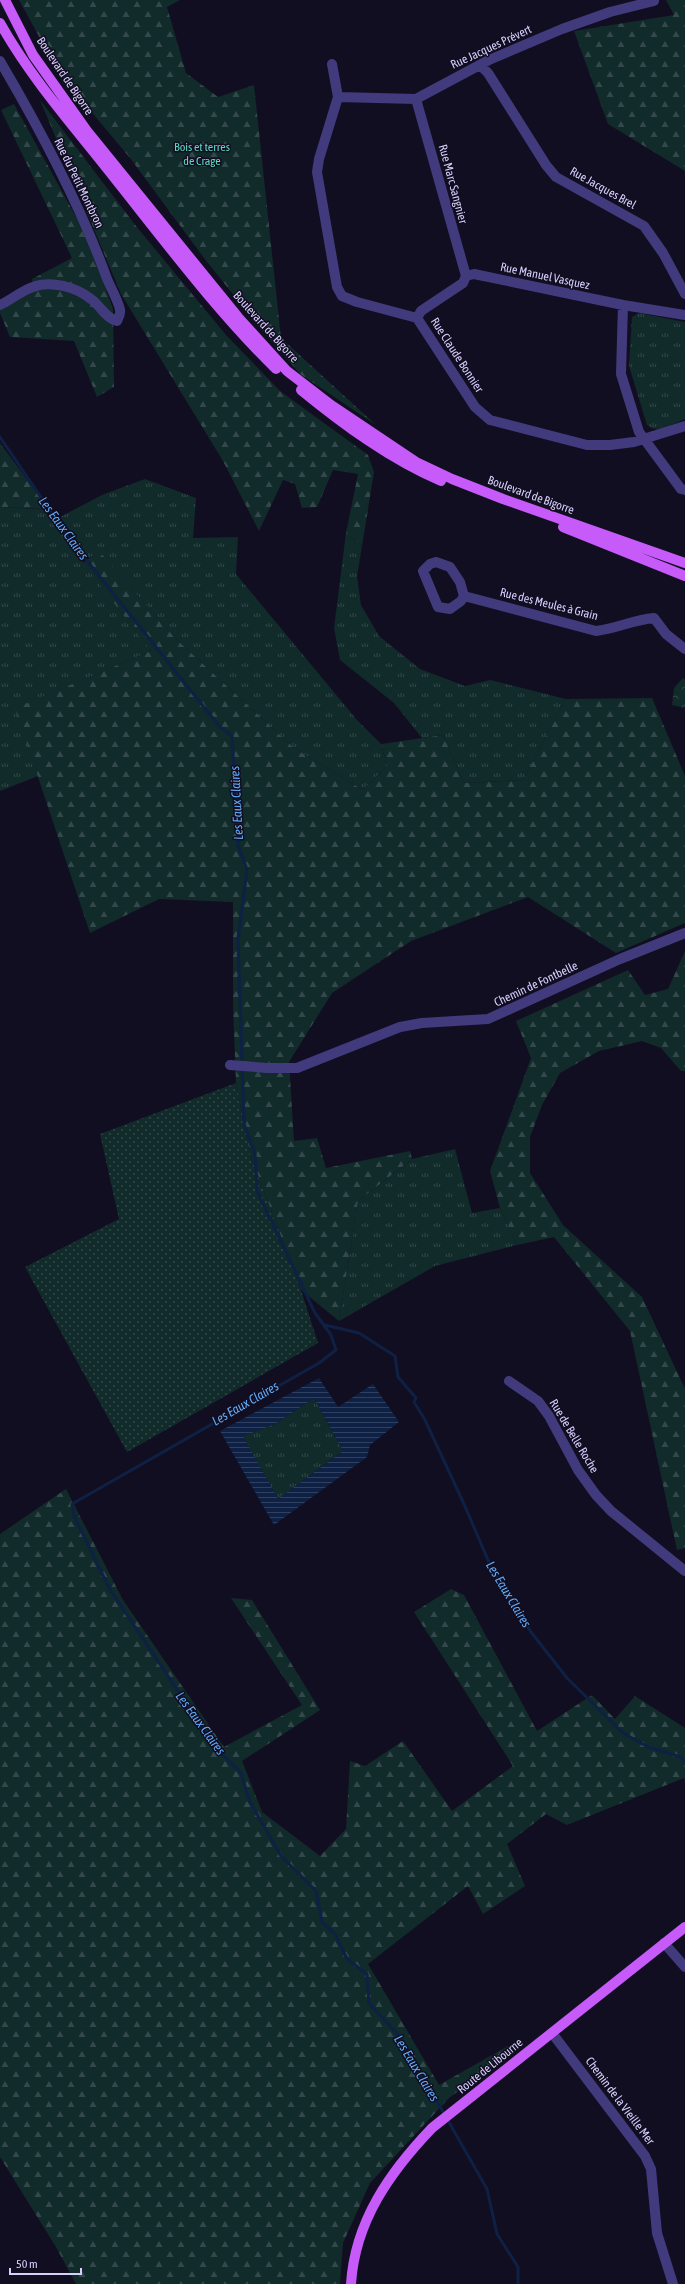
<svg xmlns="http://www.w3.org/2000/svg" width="685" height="2284" font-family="'Asap Condensed',sans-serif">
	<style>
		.grass { fill: url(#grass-tufts) }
		.forest { fill: url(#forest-firs) }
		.park { fill: url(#park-crowns) }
		.garden { fill: url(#garden-dots) }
		.water { fill: url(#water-rules); fill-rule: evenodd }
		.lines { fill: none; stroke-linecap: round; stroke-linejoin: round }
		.stream { stroke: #0e2144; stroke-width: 3 }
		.minor { stroke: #413b7e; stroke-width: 10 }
		.primary { stroke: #c65bf9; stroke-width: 10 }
		.labels { text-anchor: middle; stroke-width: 3; stroke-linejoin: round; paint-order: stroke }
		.street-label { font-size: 12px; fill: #d7cffd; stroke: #120e21 }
		.park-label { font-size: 12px; fill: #5fdac2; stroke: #120e21 }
		.water-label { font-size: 13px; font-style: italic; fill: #62abf9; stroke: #120e21 }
	</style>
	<defs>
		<pattern id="grass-tufts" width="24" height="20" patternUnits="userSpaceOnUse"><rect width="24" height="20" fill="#112a2a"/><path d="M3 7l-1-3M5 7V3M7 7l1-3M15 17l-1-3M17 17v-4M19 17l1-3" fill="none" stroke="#33484a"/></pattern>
		<pattern id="forest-firs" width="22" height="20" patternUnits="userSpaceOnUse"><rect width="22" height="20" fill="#112a2a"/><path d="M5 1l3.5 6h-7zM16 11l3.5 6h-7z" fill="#33484a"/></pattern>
		<pattern id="park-crowns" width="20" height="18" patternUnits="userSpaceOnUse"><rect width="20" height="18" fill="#112a2a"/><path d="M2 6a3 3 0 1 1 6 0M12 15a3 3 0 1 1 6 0" fill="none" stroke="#33484a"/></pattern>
		<pattern id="garden-dots" width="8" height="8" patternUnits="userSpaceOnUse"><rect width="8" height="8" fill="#112a2a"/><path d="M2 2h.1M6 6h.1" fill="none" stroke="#33484a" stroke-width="1.8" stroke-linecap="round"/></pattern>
		<pattern id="water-rules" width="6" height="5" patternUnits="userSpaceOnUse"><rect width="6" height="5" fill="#0e2144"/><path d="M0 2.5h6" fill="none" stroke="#304060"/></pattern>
	</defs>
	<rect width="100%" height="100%" fill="#120e21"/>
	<path class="grass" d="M639 313 685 322V419C674 423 657 435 647 425L629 366 632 317Z
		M145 479 196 498 193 538 238 537 236 574 357 720 381 744 387 766 363 790 294 748 176 639 99 552 89 558 60 517 102 495Z
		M0 507 43 509 151 651 16 708 38 776 0 791Z
		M346 533 362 546 357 576 361 605 379 636 420 669 465 686 490 680 566 699 523 780 464 783 443 735 422 738 394 703 340 660 334 628Z
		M455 1149 472 1213 500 1208 517 1245 435 1266 339 1321 358 1201 412 1159Z
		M314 1398 343 1451 278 1499 242 1436 275 1424Z"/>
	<path class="forest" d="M19 0H180L167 7 186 73 218 97 254 85 281 338 376 425 300 374 255 322 204 258 130 158 59 73Z
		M666 0H685V171L608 124 574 31 674 15Z
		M40 100 136 226 226 335 280 391 368 455 374 472 362 546 346 533 358 474 333 470 317 507 302 508 295 484 283 480 259 531 223 461 121 294Z
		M14 104 87 237 113 309 114 387 97 397 74 341 10 337 0 313V310L33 292 32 279 72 258 1 110Z
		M0 443 49 509 0 507Z
		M99 551 176 639 294 748 363 790 387 766 381 744 443 735 464 783 523 780 566 699 652 698 685 776V923L616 953 528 897 411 941 332 993 289 1062 294 1141 317 1138 326 1168 410 1151 412 1159 358 1201 339 1321 301 1290 250 1154 236 1083 233 1007V902L159 899 90 933 15 708 151 651 83 563Z
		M685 951V1071H681L661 1048 642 1041 599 1051 560 1073 542 1105 530 1137V1173L563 1225 642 1297 685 1389V1548L677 1550 630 1331 554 1237 517 1245 500 1208 490 1171 531 1058 516 1021 628 970 645 995 668 989Z
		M66 1489 123 1600 224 1747 302 1705 231 1598 252 1600 320 1710 242 1761 262 1812 320 1856 346 1829 350 1761 365 1766 403 1741 452 1811 513 1766 414 1612 451 1589 464 1595 537 1731 592 1695 615 1719 635 1696 685 1728V1780L684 1778 567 1825 546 1814 507 1844 525 1886 483 1914 468 1886 368 1964 439 2085 508 2046 512 2052 449 2098 370 2183 343 2243 340 2284H76L56 2247 0 2157V1534Z"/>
	<path class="park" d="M683 678 685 680V708L672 705 674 688Z"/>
	<path class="garden" d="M236 1083 250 1154 301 1290 318 1343 127 1452 25 1267 119 1219 100 1134Z"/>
	<path class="water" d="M319 1378 338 1407 373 1384 399 1422 370 1445 367 1457 274 1525 220 1431ZM314 1398 343 1451 278 1499 243 1436 275 1424Z"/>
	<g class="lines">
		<path class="stream" d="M0 437 68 537 219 726 232 736 238 845 247 870 238 939 244 1124 255 1154 257 1191 315 1313 331 1335 336 1350 319 1363 72 1504 74 1516 109 1588 216 1748 241 1773 249 1800 281 1856 316 1891 322 1922 335 1934 347 1959 367 1974 369 2003 401 2038 487 2189 497 2234 518 2267V2284
			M325 1325 359 1333 395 1356 398 1377 416 1398 414 1402 425 1420 464 1504 491 1567 531 1632 567 1678 623 1733 648 1747 681 1757 685 1762"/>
		<path class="minor" d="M0 61C40 129 79 202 106 276 109 285 119 302 120 310 121 314 119 317 117 321 105 318 101 306 91 299 76 287 51 280 33 287 21 291 11 300 0 305
			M332 64 338 97 319 159 317 172 337 287 342 296 357 302 417 318 475 407 490 420 587 445H610L634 442 685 426
			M480 65 488 73 546 165 556 177 644 226 663 253 685 294
			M338 97 416 99 489 60 562 29 610 12 654 1
			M416 99 466 276
			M623 305 621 374 639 432 681 489 685 490
			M417 318 421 311 463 283 466 276 474 274 623 305 685 315
			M436 562 450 567 460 582 464 596 461 601 450 609 438 607 423 571 430 564Z
			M464 596 596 631C616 629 632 620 654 618L666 634 685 649
			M230 1065 267 1068H297L400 1027 422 1023 488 1019 620 959 685 933
			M509 1381 538 1401 549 1416 578 1470 596 1495 611 1511 685 1571
			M664 1943 685 1967
			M552 2033 645 2156 651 2169 657 2233 673 2284"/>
		<path class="primary" d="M5 0 33 55 87 131 238 317 287 371 331 405 416 462 452 479 503 499 685 563
			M0 23C33 82 79 132 120 185 170 248 219 313 276 369
			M301 390C344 425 390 459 441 481
			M563 527 685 576
			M351 2284C355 2221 390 2172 432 2128L685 1927"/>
	</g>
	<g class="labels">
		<g class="street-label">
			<text transform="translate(491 47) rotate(-25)" y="4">Rue Jacques Prévert</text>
			<text transform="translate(65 76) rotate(56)" y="4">Boulevard de Bigorre</text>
			<text transform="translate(79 183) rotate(64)" y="4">Rue du Petit Montbron</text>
			<text transform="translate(453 184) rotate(75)" y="4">Rue Marc Sangnier</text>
			<text transform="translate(603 188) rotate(29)" y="4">Rue Jacques Brel</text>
			<text transform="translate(545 276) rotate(12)" y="4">Rue Manuel Vasquez</text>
			<text transform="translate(266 327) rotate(48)" y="4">Boulevard de Bigorre</text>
			<text transform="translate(457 355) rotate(57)" y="4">Rue Claude Bonnier</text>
			<text transform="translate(531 495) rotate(20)" y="4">Boulevard de Bigorre</text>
			<text transform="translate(549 604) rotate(14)" y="4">Rue des Meules à Grain</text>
			<text transform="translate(536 984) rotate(-25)" y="4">Chemin de Fontbelle</text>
			<text transform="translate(574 1436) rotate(59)" y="4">Rue de Belle Roche</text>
			<text transform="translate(490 2066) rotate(-39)" y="4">Route de Libourne</text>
			<text transform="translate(620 2101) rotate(53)" y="4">Chemin de la Vieille Mer</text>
		</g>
		<g class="park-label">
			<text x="202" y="151">Bois et terres<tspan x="202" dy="14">de Crage</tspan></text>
		</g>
		<g class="water-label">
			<text transform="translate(64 528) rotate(54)" y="5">Les Eaux Claires</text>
			<text transform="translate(236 803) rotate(-93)" y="5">Les Eaux Claires</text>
			<text transform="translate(245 1403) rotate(-30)" y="5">Les Eaux Claires</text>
			<text transform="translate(509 1594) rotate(59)" y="5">Les Eaux Claires</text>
			<text transform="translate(201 1723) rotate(54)" y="5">Les Eaux Claires</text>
			<text transform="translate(417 2068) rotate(59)" y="5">Les Eaux Claires</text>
		</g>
	</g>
	<path d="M10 2268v6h71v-6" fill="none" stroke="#d7cffd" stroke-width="2"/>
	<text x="16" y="2268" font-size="12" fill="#d7cffd" stroke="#120e21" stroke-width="3" paint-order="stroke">50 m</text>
</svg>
